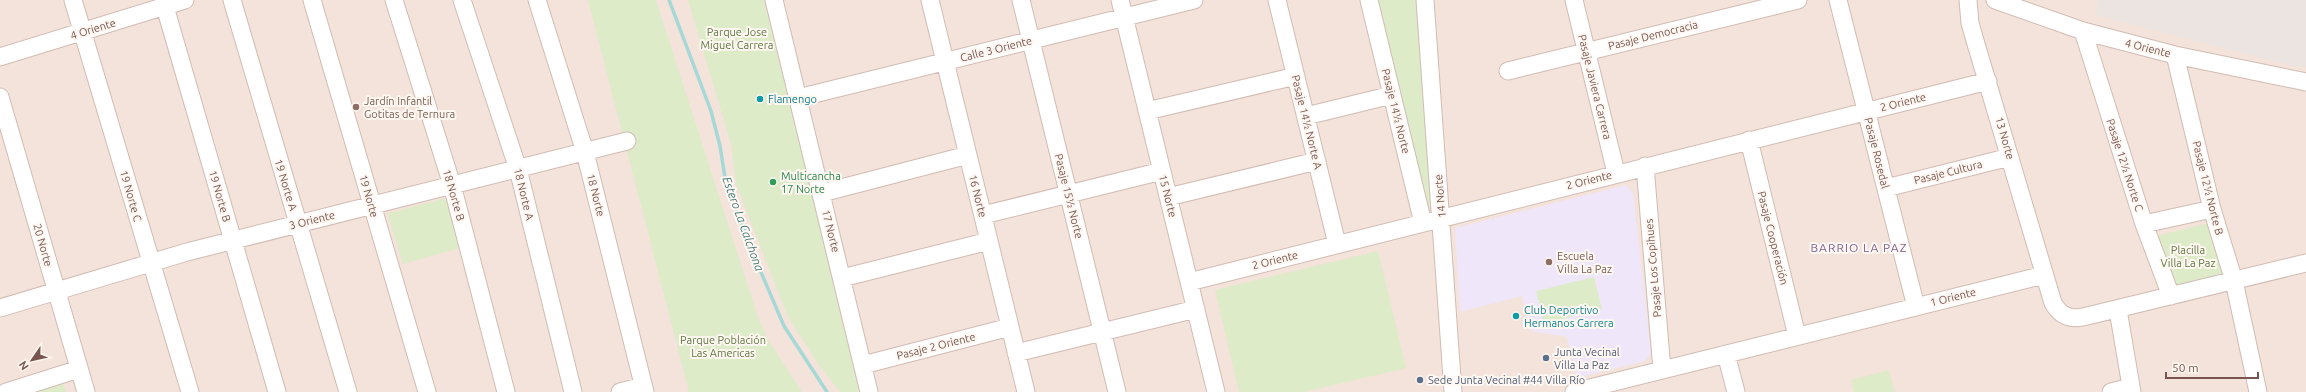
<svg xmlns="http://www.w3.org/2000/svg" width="2306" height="392" font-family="Ubuntu,sans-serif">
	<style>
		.residential { fill: #f4e3da }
		.industrial { fill: #ece4e0 }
		.education { fill: #efe7f9 }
		.green { fill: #ddebc9 }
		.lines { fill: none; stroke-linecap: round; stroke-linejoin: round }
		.stream { stroke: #a5d8d7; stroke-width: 3.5 }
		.minor-casing { stroke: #d2bbb3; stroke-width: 19 }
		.minor { stroke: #fff; stroke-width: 17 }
		.culture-dot { fill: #0f9aa8; stroke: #fff7f2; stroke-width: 1.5 }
		.education-dot { fill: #8d6e63; stroke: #fff7f2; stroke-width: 1.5 }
		.leisure-dot { fill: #2e9e5b; stroke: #fff7f2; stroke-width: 1.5 }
		.service-dot { fill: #5c6f8a; stroke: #fff7f2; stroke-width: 1.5 }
		.labels { text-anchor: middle; stroke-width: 4; stroke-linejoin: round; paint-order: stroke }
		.street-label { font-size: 11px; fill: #78554e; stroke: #fff7f2 }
		.park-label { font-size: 11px; fill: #5d7842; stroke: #fff7f2 }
		.culture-label { font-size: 11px; fill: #0d838f; stroke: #fff7f2; text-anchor: start }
		.education-label { font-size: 11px; fill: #785e54; stroke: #fff7f2; text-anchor: start }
		.leisure-label { font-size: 11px; fill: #27864d; stroke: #fff7f2; text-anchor: start }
		.service-label { font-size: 11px; fill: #4e5e75; stroke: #fff7f2; text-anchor: start }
		.water-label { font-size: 12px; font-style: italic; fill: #407c7b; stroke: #fff7f2 }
		.neighbourhood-label { font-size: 12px; letter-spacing: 1px; fill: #7b6693; stroke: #fff7f2 }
	</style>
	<rect width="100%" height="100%" fill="#fcf2eb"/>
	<path class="residential" d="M0 0H2306V392H0Z"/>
	<path class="industrial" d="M2098 0H2306V67L2292 66 2096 15Z"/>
	<path class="education" d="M1626 185 1633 193 1651 353 1645 361 1577 378 1567 337 1531 331 1522 296 1460 312 1455 228Z"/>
	<path class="green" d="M588 0H656L756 311 767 338 802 392H689Z
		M688 0H764L861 392H840L816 361 787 315 736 184 731 144Z
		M1371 0H1423L1437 214 1425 216Z
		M450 197 463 247 403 264 388 216 389 213Z
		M2209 223 2223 276 2168 291 2152 237Z
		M1378 251 1406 368 1304 392H1239L1215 290Z
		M1594 277 1602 309 1544 324 1536 291Z
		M1889 370 1895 392H1854L1851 380Z
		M62 380 66 392H18Z"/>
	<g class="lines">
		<path class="stream" d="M669 0 711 111 720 146 726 184 760 270 784 326 827 392"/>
		<g class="minor-casing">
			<path id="minor" d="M73 0 190 392
				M163 0 277 392
				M232 0 348 392
				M312 0 427 392
				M394 0 452 185 506 392
				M462 0 518 169 573 392
				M537 0 585 152 645 392
				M774 0 869 392
				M930 0 1026 392
				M1021 0 1117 392
				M1120 0 1216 392
				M1277 0 1337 244
				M1369 0 1423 223
				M1425 0 1453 392
				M1574 0 1616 173
				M1838 0 1916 307
				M1968 0 1970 23 1976 44 2053 303C2060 315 2069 320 2083 317L2306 263
				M1995 0 2083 31 2175 55 2306 82
				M2083 31 2144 224 2171 296
				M2175 55 2212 209 2234 281 2258 392
				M0 57 185 0
				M1508 71 1798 0
				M0 97 86 392
				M798 98 1194 0
				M1147 111 1296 76
				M1306 116 1392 95
				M1749 140 1797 336
				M1645 166 1662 370
				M1886 188 2010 157
				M822 193 968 155
				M1168 197 1317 161
				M983 215 1162 171
				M2144 224 2212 209
				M842 278 989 241
				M1189 282 1988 81
				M0 308 187 252 627 141
				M2118 310 2132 392
				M1016 353 1196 309
				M1726 354 1736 392
				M863 365 1010 327
				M6 392 79 369
				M620 392 643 386
				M1574 392 2044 275
				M2111 392 2131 387"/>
		</g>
		<use href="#minor" class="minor"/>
	</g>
	<g class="culture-dot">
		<circle cx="760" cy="99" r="4"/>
		<circle cx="1516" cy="316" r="4"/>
	</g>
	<g class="education-dot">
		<circle cx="356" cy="107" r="4"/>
		<circle cx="1549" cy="262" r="4"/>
	</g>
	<circle class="leisure-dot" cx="773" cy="182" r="4"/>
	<g class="service-dot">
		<circle cx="1546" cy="358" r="4"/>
		<circle cx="1420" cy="380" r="4"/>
	</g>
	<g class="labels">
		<g class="street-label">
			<text transform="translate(93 29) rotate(-17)" y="4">4 Oriente</text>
			<text transform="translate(1653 35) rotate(-14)" y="4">Pasaje Democracia</text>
			<text transform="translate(2148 48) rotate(14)" y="4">4 Oriente</text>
			<text transform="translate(996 49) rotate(-14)" y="4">Calle 3 Oriente</text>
			<text transform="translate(1595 87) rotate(76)" y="4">Pasaje Javiera Carrera</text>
			<text transform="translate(1903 102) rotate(-14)" y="4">2 Oriente</text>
			<text transform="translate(1396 111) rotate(76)" y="4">Pasaje 14½ Norte</text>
			<text transform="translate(1307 122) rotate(76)" y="4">Pasaje 14½ Norte A</text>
			<text transform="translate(2005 138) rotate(74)" y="4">13 Norte</text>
			<text transform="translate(1877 153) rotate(76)" y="4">Pasaje Rosedal</text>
			<text transform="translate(2125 165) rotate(72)" y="4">Pasaje 12½ Norte C</text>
			<text transform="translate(1948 172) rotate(-14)" y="4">Pasaje Cultura</text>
			<text transform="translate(1589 180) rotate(-14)" y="4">2 Oriente</text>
			<text transform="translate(286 185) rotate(73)" y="4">19 Norte A</text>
			<text transform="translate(2208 188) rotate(76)" y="4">Pasaje 12½ Norte B</text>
			<text transform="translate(524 194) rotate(76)" y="4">18 Norte A</text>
			<text transform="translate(454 195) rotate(74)" y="4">18 Norte B</text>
			<text transform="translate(596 195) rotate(76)" y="4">18 Norte</text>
			<text transform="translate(131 196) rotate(74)" y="4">19 Norte C</text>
			<text transform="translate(220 196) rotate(74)" y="4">19 Norte B</text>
			<text transform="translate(369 196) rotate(74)" y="4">19 Norte</text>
			<text transform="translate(978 196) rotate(76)" y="4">16 Norte</text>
			<text transform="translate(1069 196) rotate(76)" y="4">Pasaje 15½ Norte</text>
			<text transform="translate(1168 196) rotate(76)" y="4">15 Norte</text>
			<text transform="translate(1440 196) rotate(-95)" y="4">14 Norte</text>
			<text transform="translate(312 220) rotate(-14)" y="4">3 Oriente</text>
			<text transform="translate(831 231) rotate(76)" y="4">17 Norte</text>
			<text transform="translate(1773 238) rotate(76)" y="4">Pasaje Cooperación</text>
			<text transform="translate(43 245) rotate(74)" y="4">20 Norte</text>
			<text transform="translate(1275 260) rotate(-14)" y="4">2 Oriente</text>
			<text transform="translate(1653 268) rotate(-95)" y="4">Pasaje Los Copihues</text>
			<text transform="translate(1953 297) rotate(-14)" y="4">1 Oriente</text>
			<text transform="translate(936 346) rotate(-14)" y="4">Pasaje 2 Oriente</text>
		</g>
		<g class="park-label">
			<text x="737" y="36">Parque Jose<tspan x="737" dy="13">Miguel Carrera</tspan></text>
			<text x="2188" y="254">Placilla<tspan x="2188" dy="13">Villa La Paz</tspan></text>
			<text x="723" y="344">Parque Población<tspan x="723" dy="13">Las Americas</tspan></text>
		</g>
		<g class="culture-label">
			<text x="768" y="103">Flamengo</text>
			<text x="1524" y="314">Club Deportivo<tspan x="1524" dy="13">Hermanos Carrera</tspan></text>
		</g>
		<g class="education-label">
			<text x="364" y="105">Jardín Infantil<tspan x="364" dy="13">Gotitas de Ternura</tspan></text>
			<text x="1557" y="260">Escuela<tspan x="1557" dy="13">Villa La Paz</tspan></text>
		</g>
		<g class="leisure-label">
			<text x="781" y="180">Multicancha<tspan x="781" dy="13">17 Norte</tspan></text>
		</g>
		<g class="service-label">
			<text x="1554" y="356">Junta Vecinal<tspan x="1554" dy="13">Villa La Paz</tspan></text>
			<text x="1428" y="384">Sede Junta Vecinal #44 Villa Río</text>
		</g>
		<g class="water-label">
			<text transform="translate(743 224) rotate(70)" y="4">Estero La Calchona</text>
		</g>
		<g class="neighbourhood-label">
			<text x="1859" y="252">BARRIO LA PAZ</text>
		</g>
	</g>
	<g transform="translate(32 360) rotate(236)" stroke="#fff7f2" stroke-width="3" paint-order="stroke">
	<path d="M0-3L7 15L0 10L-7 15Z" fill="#78554e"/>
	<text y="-6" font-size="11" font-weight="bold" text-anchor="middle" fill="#78554e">N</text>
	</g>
	<path d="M2166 372v6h92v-6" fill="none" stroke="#78554e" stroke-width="2"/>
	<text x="2172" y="372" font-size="12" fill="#78554e" stroke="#fff7f2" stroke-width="3" paint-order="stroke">50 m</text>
</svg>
